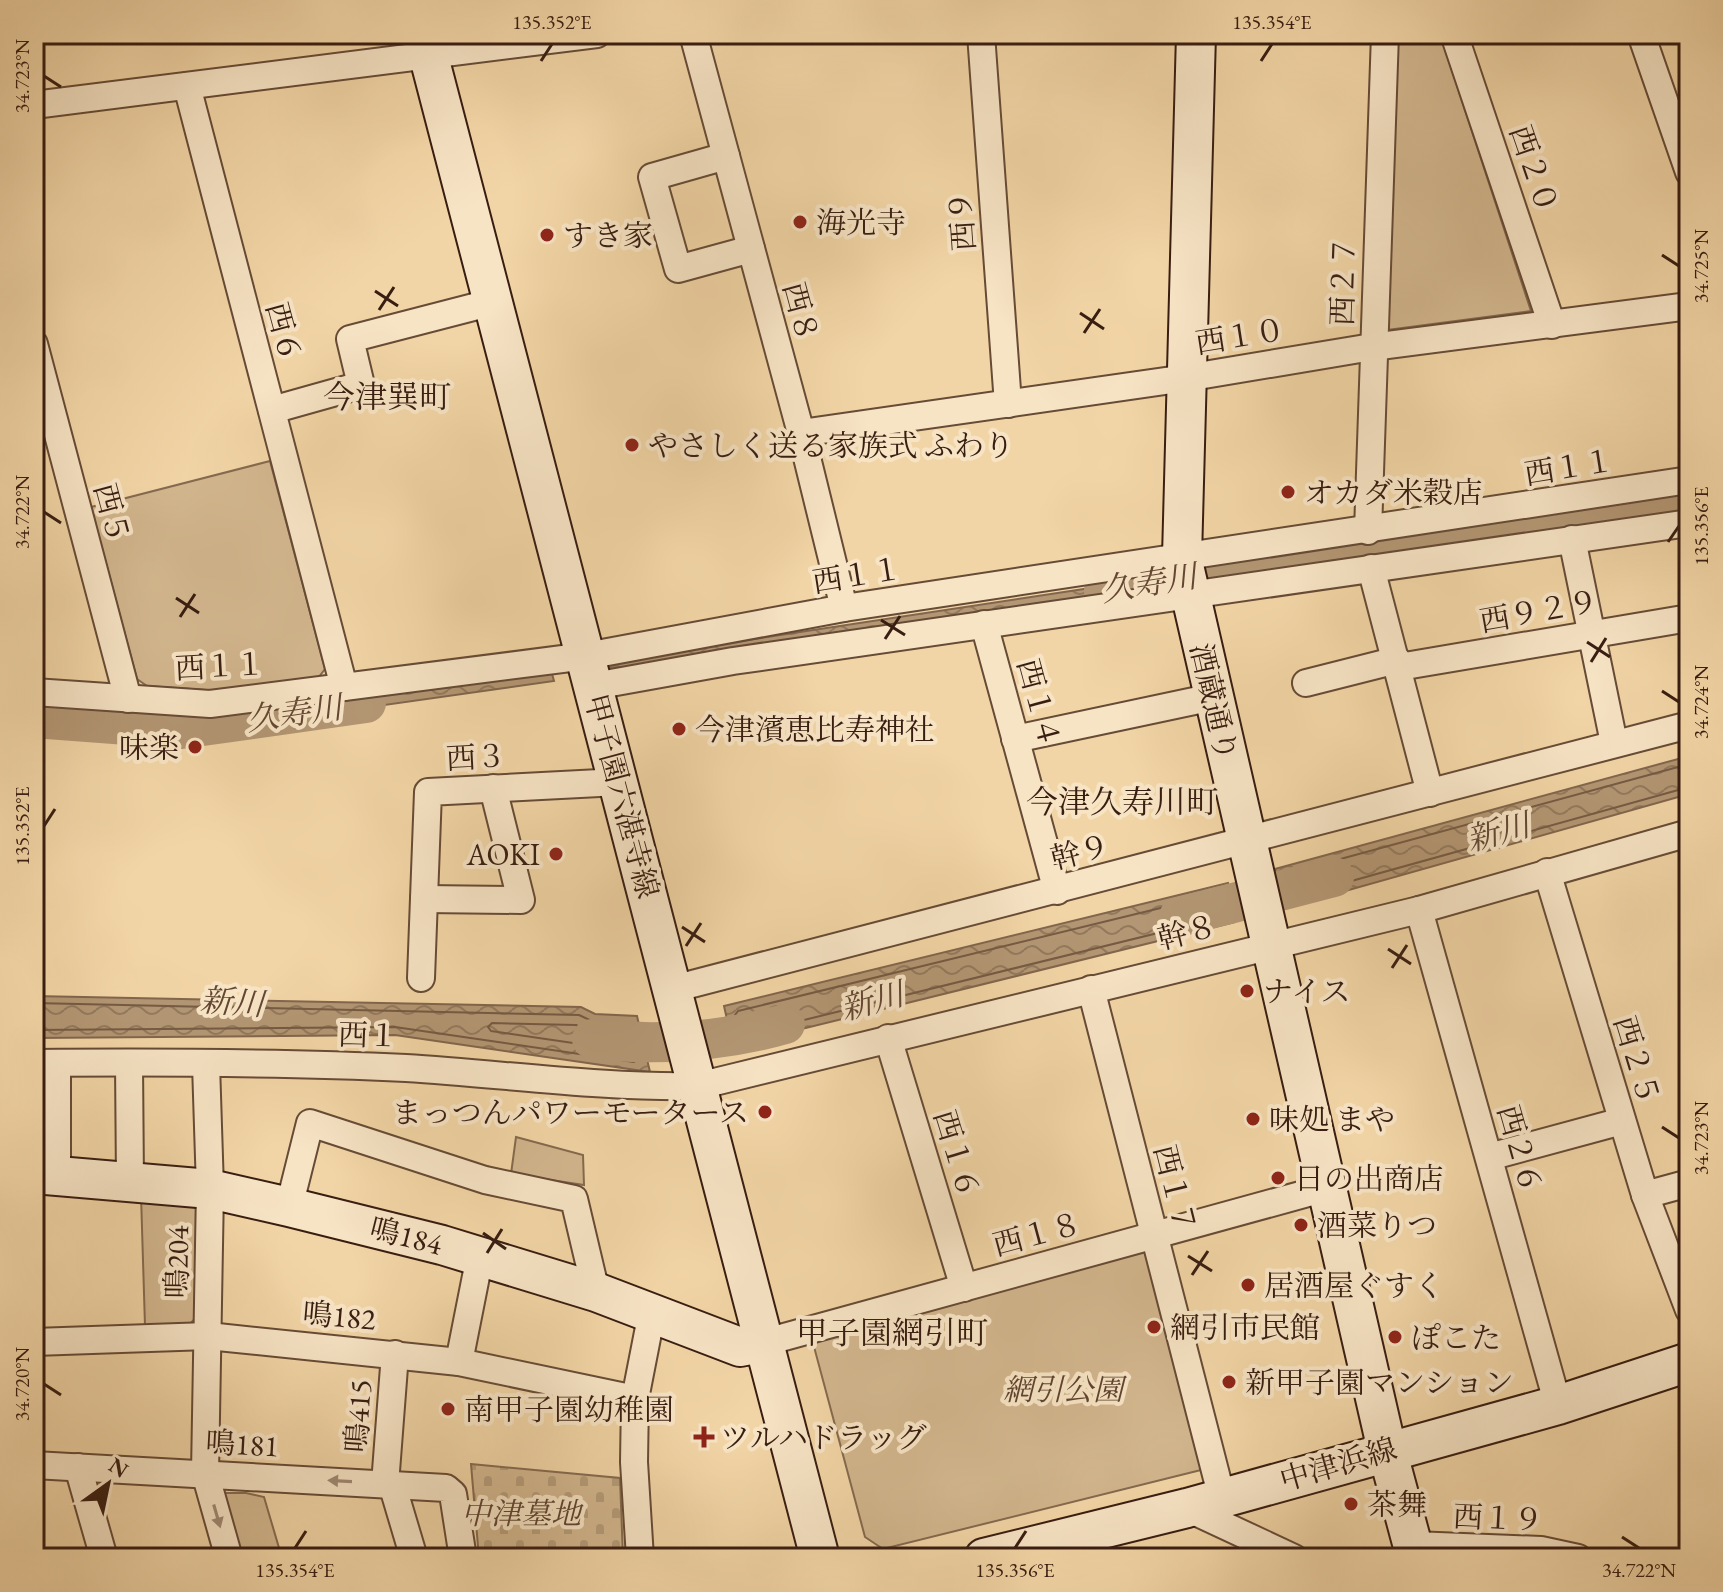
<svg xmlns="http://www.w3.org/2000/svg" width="1723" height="1592" viewBox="0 0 1723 1592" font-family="'EB Garamond','Noto Serif JP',serif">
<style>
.cemetery{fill:url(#cemetery-stones);stroke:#856a4f;stroke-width:2}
.park{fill:#d2b68d;stroke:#856a4f;stroke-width:2}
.water{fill:url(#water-waves);stroke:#82664c;stroke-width:2}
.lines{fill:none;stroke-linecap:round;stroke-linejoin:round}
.shore{stroke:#765a42;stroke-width:2}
.river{stroke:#b39673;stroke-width:40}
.street-casing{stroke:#664b36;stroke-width:30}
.secondary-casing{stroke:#381d11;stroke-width:42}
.street{stroke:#f7e4c5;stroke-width:26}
.secondary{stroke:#f7e4c5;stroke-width:38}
.oneway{fill:#a18a74}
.ticks{fill:none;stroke:#381d11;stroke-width:3}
.poi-dot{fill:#8f2418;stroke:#f7e4c5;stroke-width:3}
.labels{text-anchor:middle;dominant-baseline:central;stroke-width:8;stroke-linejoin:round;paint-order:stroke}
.street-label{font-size:30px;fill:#381d11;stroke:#f7e4c5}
.poi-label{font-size:30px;fill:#381d11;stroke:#f7e4c5;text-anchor:start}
.park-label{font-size:30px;font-style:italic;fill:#5e4330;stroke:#f7e4c5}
.neighbourhood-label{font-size:32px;fill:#381d11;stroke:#f7e4c5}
.water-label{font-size:32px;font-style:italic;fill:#634733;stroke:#f7e4c5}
.neatline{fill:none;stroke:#381d11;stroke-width:3}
.ticks-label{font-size:20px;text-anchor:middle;fill:#381d11}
</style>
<defs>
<pattern id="cemetery-stones" width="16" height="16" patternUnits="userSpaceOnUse" patternTransform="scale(2)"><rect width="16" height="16" fill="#d2b68d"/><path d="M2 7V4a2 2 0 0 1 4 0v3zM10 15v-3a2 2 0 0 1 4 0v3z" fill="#b59c79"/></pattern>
<pattern id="water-waves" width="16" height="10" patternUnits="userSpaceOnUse" patternTransform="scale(2)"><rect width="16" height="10" fill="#b39673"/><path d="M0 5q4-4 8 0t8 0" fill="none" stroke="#937a5d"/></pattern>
</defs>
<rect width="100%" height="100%" fill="#f2d5a6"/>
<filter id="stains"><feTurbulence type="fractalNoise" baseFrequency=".0025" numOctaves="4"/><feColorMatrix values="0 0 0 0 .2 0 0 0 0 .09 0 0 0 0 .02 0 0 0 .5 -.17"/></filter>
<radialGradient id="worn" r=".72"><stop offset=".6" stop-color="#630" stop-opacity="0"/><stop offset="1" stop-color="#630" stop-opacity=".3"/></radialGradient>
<!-- cemetery -->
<polygon class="cemetery" points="471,1464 620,1478 623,1558 479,1558"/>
<!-- park -->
<g class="park">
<polygon points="1393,34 1440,34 1531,311 1387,330"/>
<polygon points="270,461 325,669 318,678 221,691 147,686 137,679 91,507"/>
<polygon points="516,1137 583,1155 584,1185 511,1174"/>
<polygon points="141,1195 194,1204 201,1218 199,1314 190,1324 145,1326"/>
<polygon points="1142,1250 1149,1258 1201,1470 883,1549 865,1537 813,1343"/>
<polygon points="221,1493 246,1493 264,1497 282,1558 240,1558"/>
</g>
<!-- water -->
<g class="water">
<polygon points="1157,578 1159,588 611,673 608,661"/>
<polygon points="551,670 554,681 314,715 312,706"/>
<polygon points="34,709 178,721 179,736 34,726"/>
<polygon points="1689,756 1689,794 1285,908 1275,869"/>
<polygon points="1228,883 1235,922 733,1046 724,1006"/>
<polygon points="34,996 581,1007 595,1014 637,1016 650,1072 395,1035 34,1038"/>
</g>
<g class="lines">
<!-- shore -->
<g class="shore">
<polyline points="1689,764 1289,873 1286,878 1290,894 1294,897 1689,787"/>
<polygon points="1218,894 1223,897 1226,913 1223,917 743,1035 739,1033 735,1015 738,1011"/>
<polyline points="34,1003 579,1015 594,1022 630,1025 638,1058 634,1062 395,1027 34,1030"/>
<polygon points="492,1023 576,1025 591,1032 621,1034 625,1046 621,1050 491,1031 488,1027"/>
</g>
<!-- river -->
<g class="river">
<polyline points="1104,591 1689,500"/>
<polyline points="34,718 181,729 366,703"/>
<polyline points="1179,917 1334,877"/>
<path d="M 592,1039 C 657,1046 722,1042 785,1024"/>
</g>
<defs>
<g id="street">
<polyline points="693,34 801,433 844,608"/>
<polyline points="981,34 1008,404"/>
<polyline points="1454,34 1552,325"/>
<polyline points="1641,34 1689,172"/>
<polyline points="187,86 344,687"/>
<polyline points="34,105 597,34"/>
<polyline points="726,156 652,177 678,269 751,249"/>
<polyline points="34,344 128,699"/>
<polyline points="272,410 361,385 350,339 493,302"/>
<polyline points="801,433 1186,378 1372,347 1689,306"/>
<polyline points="1368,531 1385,34"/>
<polyline points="1572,539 1614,743"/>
<polyline points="1371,568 1430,793"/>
<polyline points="984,624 1057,891"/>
<polyline points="1399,667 1689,618"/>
<polyline points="1306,683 1397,660"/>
<polyline points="594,686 733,661 1689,523"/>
<polyline points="34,692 210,704 344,687 586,656 844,608 1689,480"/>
<polyline points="1015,739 1213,697"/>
<polyline points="1547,872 1645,1195 1689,1310"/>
<polyline points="424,899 521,900 493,788"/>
<polyline points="1419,910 1558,1405"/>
<polyline points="421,978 428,792 619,782"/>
<polyline points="673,989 1689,725"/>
<polyline points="1091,989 1222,1498"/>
<polyline points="888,1038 964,1288"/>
<path d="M 34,1063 C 158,1062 283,1062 406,1068 C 504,1074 601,1088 698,1086 L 1419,910 L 1689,833"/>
<polyline points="129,1063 130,1183"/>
<polyline points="206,1064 210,1189 205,1473 229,1558"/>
<polyline points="1489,1157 1622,1121"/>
<polyline points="57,1175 57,1063"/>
<polyline points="1645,1195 1689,1183"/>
<polyline points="289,1207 310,1123 485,1180 574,1199 596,1292"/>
<polyline points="34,1342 208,1336 459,1362 635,1399"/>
<polyline points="766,1342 1326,1188"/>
<polyline points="459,1362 480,1256"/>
<polyline points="34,1465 446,1488 453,1494 463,1558"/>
<polyline points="78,1467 104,1558"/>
<polyline points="385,1484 395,1354"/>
<polyline points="392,1484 414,1558"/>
<polyline points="1187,1508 1294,1558"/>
<polyline points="1413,1545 1541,1550 1578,1558"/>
<polyline points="640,1558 634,1462 635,1399 652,1312"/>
</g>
<g id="secondary">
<polyline points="423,34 820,1558"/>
<polyline points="1196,34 1182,557 1387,1450 1416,1558"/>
<polyline points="34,1174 210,1189 289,1207 442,1245 596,1292 740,1347 766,1342"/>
<polyline points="984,1558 1187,1508 1558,1405 1689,1362"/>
</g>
</defs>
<!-- street casing -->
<use href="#street" class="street-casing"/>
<!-- secondary casing -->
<use href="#secondary" class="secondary-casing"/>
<!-- street -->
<use href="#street" class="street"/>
<!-- secondary -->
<use href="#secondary" class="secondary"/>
</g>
<!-- one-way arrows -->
<defs><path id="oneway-solid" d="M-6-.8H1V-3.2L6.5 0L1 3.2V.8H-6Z" transform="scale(2)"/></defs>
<g class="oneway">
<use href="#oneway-solid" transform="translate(340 1481) rotate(-177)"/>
<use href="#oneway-solid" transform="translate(217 1516) rotate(74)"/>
</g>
<!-- ticks -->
<path class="ticks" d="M 541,61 L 552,44M 1261,61 L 1272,44M 44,76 L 61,87M 1662,255 L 1679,266M 375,291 L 398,306M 379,310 L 394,287M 1080,313 L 1104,329M 1084,333 L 1100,309M 44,512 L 61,523M 1668,542 L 1679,526M 176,598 L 199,613M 180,617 L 195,594M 881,620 L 905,635M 885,639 L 900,616M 1587,642 L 1610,657M 1591,662 L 1606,638M 1662,691 L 1679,702M 44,826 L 55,809M 682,927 L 705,942M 686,946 L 701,923M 1388,949 L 1411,964M 1392,968 L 1407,945M 1662,1127 L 1679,1138M 483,1233 L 506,1249M 487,1253 L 502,1229M 1188,1256 L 1212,1271M 1192,1275 L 1208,1251M 44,1384 L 61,1395M 1622,1537 L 1639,1548M 295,1548 L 306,1531M 1015,1548 L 1026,1531"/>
<!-- markers -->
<g class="poi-dot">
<circle cx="800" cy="222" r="8"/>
<circle cx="547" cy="235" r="8"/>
<circle cx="632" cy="445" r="8"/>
<circle cx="1288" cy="492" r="8"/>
<circle cx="679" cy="729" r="8"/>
<circle cx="195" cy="747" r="8"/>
<circle cx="556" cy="854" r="8"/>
<circle cx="1247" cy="991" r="8"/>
<circle cx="765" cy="1112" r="8"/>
<circle cx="1253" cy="1119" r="8"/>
<circle cx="1278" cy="1178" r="8"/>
<circle cx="1301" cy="1225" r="8"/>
<circle cx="1248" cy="1285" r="8"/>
<circle cx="1154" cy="1327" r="8"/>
<circle cx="1395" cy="1337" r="8"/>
<circle cx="1229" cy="1382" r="8"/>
<circle cx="448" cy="1409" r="8"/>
<path d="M700 1425h8v8h8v8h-8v8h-8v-8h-8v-8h8z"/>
<circle cx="1351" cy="1504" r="8"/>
</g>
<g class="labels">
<!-- street labels -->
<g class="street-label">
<text transform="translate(1534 169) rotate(71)">西２０</text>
<text transform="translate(962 221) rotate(-94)">西９</text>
<text transform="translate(1343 281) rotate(-88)">西２７</text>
<text transform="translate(801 312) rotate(75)">西８</text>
<text transform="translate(284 332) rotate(75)">西６</text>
<text transform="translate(1240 336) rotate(-9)">西１０</text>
<text transform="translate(1569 467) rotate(-9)">西１１</text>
<text transform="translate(112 513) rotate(75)">西５</text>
<text transform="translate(857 575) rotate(-9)">西１１</text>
<text transform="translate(1539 611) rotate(-10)">西９２９</text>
<text transform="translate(220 666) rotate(-3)">西１１</text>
<text transform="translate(1214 702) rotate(77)">酒蔵通り</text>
<text transform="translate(1039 703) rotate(75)">西１４</text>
<text transform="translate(476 757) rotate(-3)">西３</text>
<text transform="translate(622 796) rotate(75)">甲子園六湛寺線</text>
<text transform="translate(1080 852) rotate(-14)">幹９</text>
<text transform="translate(1187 932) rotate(-14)">幹８</text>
<text transform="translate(368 1035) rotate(2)">西１</text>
<text transform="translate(1637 1060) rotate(73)">西２５</text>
<text transform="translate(1520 1149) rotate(74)">西２６</text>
<text transform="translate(957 1154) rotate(73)">西１６</text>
<text transform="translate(1175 1189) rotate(76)">西１７</text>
<text transform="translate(1037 1234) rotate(-15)">西１８</text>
<text transform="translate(406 1236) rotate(14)">鳴184</text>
<text transform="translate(177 1262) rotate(-89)">鳴204</text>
<text transform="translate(339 1316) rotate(5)">鳴182</text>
<text transform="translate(358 1416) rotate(-86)">鳴415</text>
<text transform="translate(242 1444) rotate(3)">鳴181</text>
<text transform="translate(1338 1464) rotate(-16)">中津浜線</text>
<text transform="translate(1498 1518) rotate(3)">西１９</text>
</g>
<!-- poi labels -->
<g class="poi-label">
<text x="816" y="222">海光寺</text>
<text x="563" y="235">すき家</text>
<text x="648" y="445">やさしく送る家族式 ふわり</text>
<text x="1304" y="492">オカダ米穀店</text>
<text x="695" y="729">今津濱恵比寿神社</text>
<text x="179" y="747" text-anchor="end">味楽</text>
<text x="540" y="854" text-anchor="end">AOKI</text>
<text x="1263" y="991">ナイス</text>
<text x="749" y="1112" text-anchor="end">まっつんパワーモータース</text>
<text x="1269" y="1119">味処 まや</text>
<text x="1294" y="1178">日の出商店</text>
<text x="1317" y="1225">酒菜りつ</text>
<text x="1264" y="1285">居酒屋ぐすく</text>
<text x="1170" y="1327">網引市民館</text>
<text x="1411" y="1337">ぽこた</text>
<text x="1245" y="1382">新甲子園マンション</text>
<text x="464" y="1409">南甲子園幼稚園</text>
<text x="720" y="1437">ツルハドラッグ</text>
<text x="1367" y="1504">茶舞</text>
</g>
<!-- park labels -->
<g class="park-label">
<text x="1063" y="1389">網引公園</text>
<text x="521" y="1513">中津墓地</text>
</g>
<!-- neighbourhood labels -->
<g class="neighbourhood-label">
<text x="387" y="397">今津巽町</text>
<text x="1122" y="802">今津久寿川町</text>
<text x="892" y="1333">甲子園網引町</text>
</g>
<!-- water labels -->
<g class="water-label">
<text transform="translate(1149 583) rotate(-9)">久寿川</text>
<text transform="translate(294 713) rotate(-8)">久寿川</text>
<text transform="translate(1498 832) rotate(-15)">新川</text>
<text transform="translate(872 1001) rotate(-15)">新川</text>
<text transform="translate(232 1002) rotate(4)">新川</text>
</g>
</g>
<!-- margin -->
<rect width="1723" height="1592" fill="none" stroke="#f2d5a6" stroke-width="88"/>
<!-- north arrow -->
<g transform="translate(108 1484) rotate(33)" stroke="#f7e4c5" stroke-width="6" paint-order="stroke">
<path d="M0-6L14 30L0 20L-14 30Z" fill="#381d11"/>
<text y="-12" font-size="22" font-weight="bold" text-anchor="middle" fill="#381d11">N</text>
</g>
<rect x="44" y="44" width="1635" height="1504" class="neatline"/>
<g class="ticks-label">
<text x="552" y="29">135.352°E</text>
<text x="1272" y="29">135.354°E</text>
<text transform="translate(22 76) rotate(-90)" y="7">34.723°N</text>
<text transform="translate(1701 266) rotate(-90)" y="7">34.725°N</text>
<text transform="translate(22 512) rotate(-90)" y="7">34.722°N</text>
<text transform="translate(1701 526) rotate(-90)" y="7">135.356°E</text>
<text transform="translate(1701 702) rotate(-90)" y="7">34.724°N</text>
<text transform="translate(22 826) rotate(-90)" y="7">135.352°E</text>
<text transform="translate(1701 1138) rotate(-90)" y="7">34.723°N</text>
<text transform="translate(22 1384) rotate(-90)" y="7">34.720°N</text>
<text x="295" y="1577">135.354°E</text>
<text x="1015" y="1577">135.356°E</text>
<text x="1639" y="1577">34.722°N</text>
</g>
<rect width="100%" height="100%" filter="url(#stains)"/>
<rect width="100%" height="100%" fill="url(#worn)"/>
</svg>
